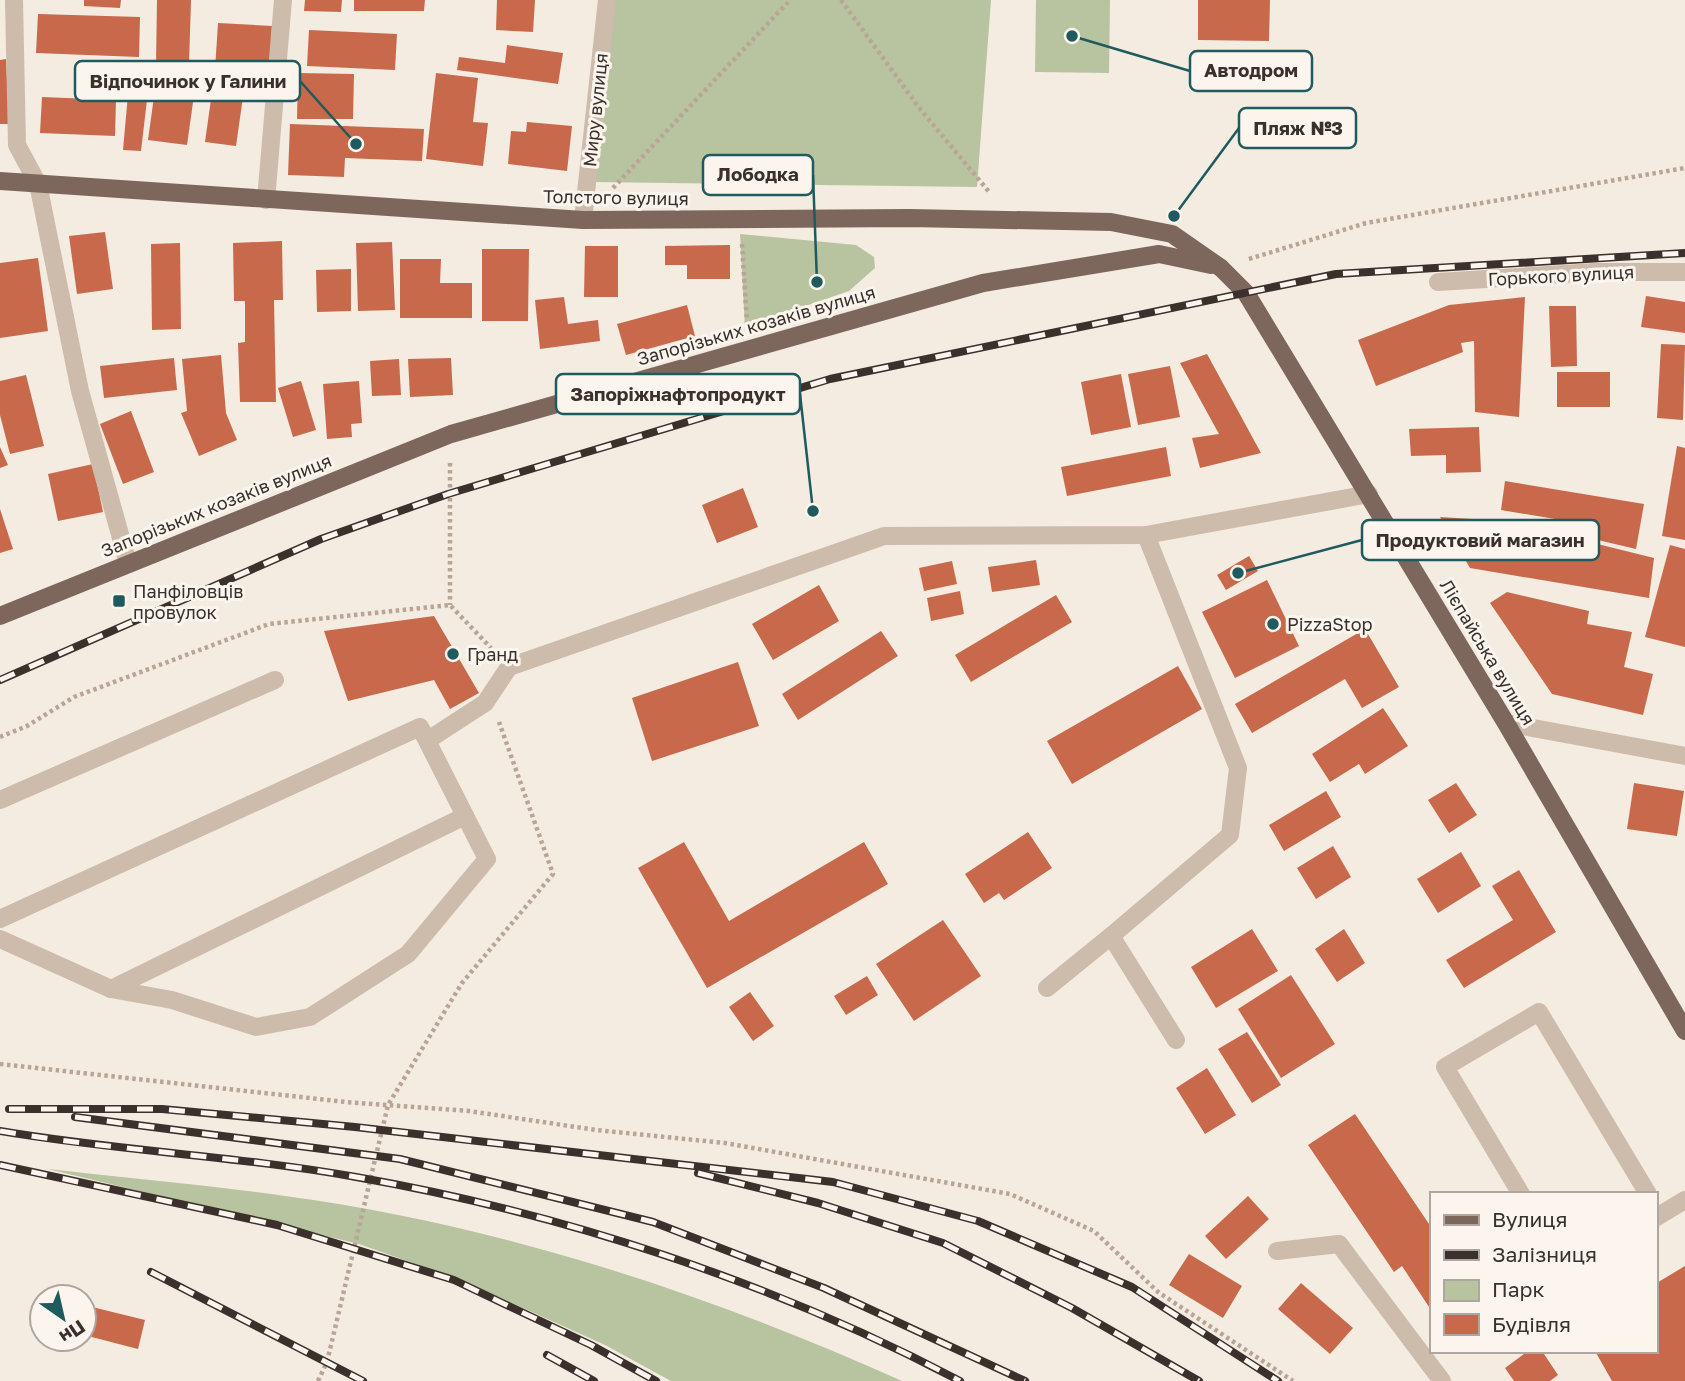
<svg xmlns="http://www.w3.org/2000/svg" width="1685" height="1381" viewBox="0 0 1685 1381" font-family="'Golos Text',sans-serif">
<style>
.green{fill:#b8c4a0}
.building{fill:#c8694b}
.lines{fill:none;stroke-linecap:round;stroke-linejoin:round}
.path{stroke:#b9a596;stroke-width:4.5;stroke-dasharray:3.5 3.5;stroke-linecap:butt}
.minor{stroke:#cdbbac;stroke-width:18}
.major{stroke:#7d675c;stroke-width:18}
.rail-casing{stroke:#3b302b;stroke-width:8}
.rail{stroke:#fbf5ee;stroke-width:5;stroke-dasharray:16;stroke-linecap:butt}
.poi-dot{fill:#1f5a5e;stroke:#fbf5ee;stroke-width:2.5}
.labels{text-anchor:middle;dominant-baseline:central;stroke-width:6;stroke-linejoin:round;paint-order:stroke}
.street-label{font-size:18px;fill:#3b302b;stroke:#fbf5ee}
.poi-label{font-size:18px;fill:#3b302b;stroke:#fbf5ee;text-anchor:start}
.leader{fill:none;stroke:#1f5a5e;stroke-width:2.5}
.callout-dot{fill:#1f5a5e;stroke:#fbf5ee;stroke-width:2.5}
.callout{fill:#fbf5ee;stroke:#1f5a5e;stroke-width:2.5}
.callout-label{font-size:19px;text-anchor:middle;font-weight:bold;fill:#3b302b}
</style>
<rect width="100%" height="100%" fill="#f4ebe1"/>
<!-- green -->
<g class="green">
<polygon points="613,0 991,0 977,187 593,182"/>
<polygon points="1036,0 1110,0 1109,73 1035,72"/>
<polygon points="740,234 856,245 874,257 875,268 849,291 745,327"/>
<path d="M 48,1169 C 127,1178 207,1185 285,1196 C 499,1225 706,1293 902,1381 L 671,1381 L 605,1345 L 463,1281 L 359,1244 Z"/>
</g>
<!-- building -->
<g class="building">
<polygon points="84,0 121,0 120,8 84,6"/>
<polygon points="157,0 191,0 189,64 156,64"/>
<polygon points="305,0 342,0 341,12 304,11"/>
<polygon points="354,0 425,0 424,11 354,11"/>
<polygon points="497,0 535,0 533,32 496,30"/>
<polygon points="1198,0 1270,0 1269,41 1198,40"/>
<polygon points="38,14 140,17 139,57 36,53"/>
<polygon points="218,23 272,26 269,73 215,70"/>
<polygon points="309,30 397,34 395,70 307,66"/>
<polygon points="507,45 563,53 558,84 457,70 459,57 505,63"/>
<polygon points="6,59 9,124 0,124 0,60"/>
<polygon points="130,72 150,74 141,151 123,150"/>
<polygon points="298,73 354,74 353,119 297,119"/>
<polygon points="436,73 478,78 473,122 488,123 483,166 426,159"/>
<polygon points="156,82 195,88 187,145 148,140"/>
<polygon points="213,85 244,90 236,146 205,142"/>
<polygon points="42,97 116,100 115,136 40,133"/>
<polygon points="527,122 572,126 567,171 508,164 511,131 526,132"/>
<polygon points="290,124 424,129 422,161 345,158 344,177 288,175"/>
<polygon points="105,232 113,289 77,294 69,236"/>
<polygon points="282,241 283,300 274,300 276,402 240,402 238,343 245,342 245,301 234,301 233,243"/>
<polygon points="392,242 395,310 358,311 356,243"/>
<polygon points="180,243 181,329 152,330 151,244"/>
<polygon points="730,245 730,279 687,279 687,265 665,265 665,246"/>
<polygon points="585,246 618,246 618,297 584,297"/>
<polygon points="482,249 529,249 528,321 482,321"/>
<polygon points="38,258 48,331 0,338 0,263"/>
<polygon points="400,259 441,259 440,283 472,283 472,318 400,318"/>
<polygon points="351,269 351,311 317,312 316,270"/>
<polygon points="1646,296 1685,302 1685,333 1641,327"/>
<polygon points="564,297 568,324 598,320 600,341 540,349 535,300"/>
<polygon points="1525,297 1519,417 1475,412 1474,341 1461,343 1463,352 1376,386 1358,340 1449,305"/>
<polygon points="687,305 695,336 626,355 617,324"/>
<polygon points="1549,306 1576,306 1577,366 1551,367"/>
<polygon points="1661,344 1685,345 1683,420 1657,418"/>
<polygon points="1207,354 1261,453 1200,468 1192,438 1219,434 1180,363"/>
<polygon points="221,355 226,413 237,440 199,456 181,413 187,411 182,359"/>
<polygon points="174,358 177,390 104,398 100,366"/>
<polygon points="451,358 453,395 410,397 408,359"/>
<polygon points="399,359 401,395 372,396 370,361"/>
<polygon points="1170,366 1180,417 1138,425 1128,374"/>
<rect x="1557" y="372" width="53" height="35"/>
<polygon points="1121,374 1131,427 1091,435 1081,382"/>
<polygon points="26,375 44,446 10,454 0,415 0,381"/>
<polygon points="301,381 316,430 293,437 278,388"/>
<polygon points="359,381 362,423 351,424 352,437 327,439 323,384"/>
<polygon points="131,411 154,472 123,484 100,424"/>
<polygon points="1479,427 1481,472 1446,473 1446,455 1411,456 1409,429"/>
<polygon points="1677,446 1685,448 1685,540 1662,536"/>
<polygon points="0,447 8,465 0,468"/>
<polygon points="1166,447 1171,476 1067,496 1061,467"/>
<polygon points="93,464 103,512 58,521 48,474"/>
<polygon points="1505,481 1644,504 1636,549 1564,532 1567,521 1501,510"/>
<polygon points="743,488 758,527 717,543 702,505"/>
<polygon points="0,509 13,549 0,553"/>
<polygon points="1440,517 1505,521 1654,558 1649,598 1470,568"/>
<polygon points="1670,545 1685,549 1685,647 1645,637"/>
<polygon points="1249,556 1258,571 1226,590 1217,575"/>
<polygon points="1036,560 1040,585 992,592 988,567"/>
<polygon points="952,561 957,584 924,591 919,568"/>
<polygon points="1267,580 1299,646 1235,678 1202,612"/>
<polygon points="819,585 839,621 773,660 752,624"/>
<polygon points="960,591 964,614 931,621 927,598"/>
<polygon points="1507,592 1589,611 1587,624 1632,632 1624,667 1653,674 1643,715 1552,694 1490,603"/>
<polygon points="1056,595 1072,622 971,682 955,655"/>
<polygon points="434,616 479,693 450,709 434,680 348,701 324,631"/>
<polygon points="1365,629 1399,687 1362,708 1345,679 1252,733 1235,704"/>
<polygon points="881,631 898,656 798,720 782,694"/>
<polygon points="738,662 759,726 652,761 632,698"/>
<polygon points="1178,666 1202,709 1072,784 1047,741"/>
<polygon points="1383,708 1408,746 1365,774 1359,764 1330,782 1312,754"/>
<polygon points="1456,783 1477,815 1449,833 1428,800"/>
<polygon points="1634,783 1684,791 1677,836 1627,829"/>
<polygon points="1326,791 1341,817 1284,851 1269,825"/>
<polygon points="1028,832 1052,868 1004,900 999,893 984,903 965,874"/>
<polygon points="684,842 729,921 864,842 888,884 707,988 638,868"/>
<polygon points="1333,846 1351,877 1316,899 1297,868"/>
<polygon points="1461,852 1481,886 1438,913 1417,879"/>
<polygon points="1519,870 1556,932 1464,988 1446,960 1513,920 1492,886"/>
<polygon points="943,920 981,976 914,1021 876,964"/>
<polygon points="1252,929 1278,971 1216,1008 1191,967"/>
<polygon points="1344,929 1365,963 1337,982 1315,949"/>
<polygon points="1291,975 1335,1044 1281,1078 1238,1009"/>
<polygon points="867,976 878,995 846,1015 834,996"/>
<polygon points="750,992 774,1026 753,1041 729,1007"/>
<polygon points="1247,1032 1281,1085 1252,1103 1218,1049"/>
<polygon points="1207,1068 1236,1115 1205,1134 1176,1088"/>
<polygon points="1355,1114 1431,1227 1431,1310 1402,1266 1394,1272 1308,1145"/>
<polygon points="1248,1196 1269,1219 1226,1259 1205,1236"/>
<polygon points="1189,1254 1242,1286 1223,1318 1169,1285"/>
<polygon points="1685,1266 1685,1381 1612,1381 1595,1351 1655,1351 1655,1284"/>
<polygon points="1301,1283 1353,1328 1330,1354 1278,1309"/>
<polygon points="84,1305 145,1320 138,1349 84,1335"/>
<polygon points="1528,1351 1542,1351 1558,1375 1550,1381 1514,1381 1505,1368"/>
</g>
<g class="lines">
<!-- path -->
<g class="path">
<polyline points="841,0 920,109 990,193"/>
<polyline points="613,188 790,0"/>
<polyline points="742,244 747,323"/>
<polyline points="1249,259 1366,223 1685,168"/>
<polyline points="450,463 450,605"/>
<polyline points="0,737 27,726 74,697 269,624 450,605 491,648"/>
<polyline points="0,1064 346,1102 469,1111 596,1130 725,1143 1010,1194 1094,1231 1158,1292 1293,1381"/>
<polyline points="318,1381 327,1362 388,1105 462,983 553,874 499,722"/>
</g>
<!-- minor -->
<g class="minor">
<polyline points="14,0 17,145 38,184 80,391 128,563"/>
<polyline points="266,200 283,0"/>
<polyline points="583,220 607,0"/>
<polyline points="1438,282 1595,272 1685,272"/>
<polyline points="1146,535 1238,768 1230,835 1111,936 1176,1040"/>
<polyline points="1506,723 1685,756"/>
<polyline points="428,740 485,703 509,667 884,536 1146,535 1369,494"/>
<polyline points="0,800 275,680"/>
<polyline points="0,919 420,727 487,859 408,954 310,1017 256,1027 172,1000 111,989 0,939"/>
<polyline points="1047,988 1111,936"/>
<polyline points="111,989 465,816"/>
<polyline points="1521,1194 1445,1067 1539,1012 1648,1194"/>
<polyline points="1655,1218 1685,1200"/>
<polyline points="1277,1251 1339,1244 1442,1381"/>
</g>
<!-- major -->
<g class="major">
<polyline points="0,181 583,220 910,218 1111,222 1172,234 1221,268 1246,293 1506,723 1685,1031"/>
<polyline points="0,616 451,434 983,283 1159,254 1211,265"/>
</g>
<defs>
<g id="rail">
<polyline points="0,680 321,539 448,494 830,379 1336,274 1685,253"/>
<polyline points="9,1109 162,1109 355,1127 833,1182 978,1221 1132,1287 1278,1381"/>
<polyline points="75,1117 400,1159 653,1222 824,1288 1025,1381"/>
<path d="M 0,1131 C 118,1151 239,1156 356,1177 C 563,1213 775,1283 960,1381"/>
<polyline points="0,1165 277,1225 454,1280 591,1345 656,1381"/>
<polyline points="698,1173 818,1203 943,1243 1072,1308 1199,1381"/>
<polyline points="151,1272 363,1381"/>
<polyline points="547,1355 594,1381"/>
</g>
</defs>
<!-- rail casing -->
<use href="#rail" class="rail-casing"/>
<!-- rail -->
<use href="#rail" class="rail"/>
</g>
<!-- markers -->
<g class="poi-dot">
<rect x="112" y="594" width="14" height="14" rx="3.5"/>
<circle cx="1273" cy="624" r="7"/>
<circle cx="453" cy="654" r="7"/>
</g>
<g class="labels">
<!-- street labels -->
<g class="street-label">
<text transform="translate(595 110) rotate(-84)">Миру вулиця</text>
<text transform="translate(616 197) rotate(1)">Толстого вулиця</text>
<text transform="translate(1561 275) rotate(-3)">Горького вулиця</text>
<text transform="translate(756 325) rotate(-16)">Запорізьких козаків вулиця</text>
<text transform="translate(216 505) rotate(-22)">Запорізьких козаків вулиця</text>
<text transform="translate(1488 652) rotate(59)">Лієпайська вулиця</text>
</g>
<!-- poi labels -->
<g class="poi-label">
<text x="133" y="591">Панфіловців<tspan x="133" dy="21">провулок</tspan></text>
<text x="1287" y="624">PizzaStop</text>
<text x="467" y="654">Гранд</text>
</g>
</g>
<!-- callouts -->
<path class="leader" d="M1072 36L1190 71M356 144L300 81M1174 216L1239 128M817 282L813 175M813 511L800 394M1238 573L1362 540"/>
<g class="callout-dot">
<circle cx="1072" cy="36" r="7"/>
<circle cx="356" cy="144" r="7"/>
<circle cx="1174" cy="216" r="7"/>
<circle cx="817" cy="282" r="7"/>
<circle cx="813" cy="511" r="7"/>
<circle cx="1238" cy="573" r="7"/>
</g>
<g class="callout">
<rect x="1190" y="51" width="122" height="40" rx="7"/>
<rect x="75" y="61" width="225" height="40" rx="7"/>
<rect x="1239" y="108" width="117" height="40" rx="7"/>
<rect x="703" y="155" width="110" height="40" rx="7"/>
<rect x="556" y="374" width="244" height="40" rx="7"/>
<rect x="1362" y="520" width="237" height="40" rx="7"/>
</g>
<g class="callout-label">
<text x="1251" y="77">Автодром</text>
<text x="188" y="88">Відпочинок у Галини</text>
<text x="1298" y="135">Пляж №3</text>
<text x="758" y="181">Лободка</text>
<text x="678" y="401">Запоріжнафтопродукт</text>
<text x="1480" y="547">Продуктовий магазин</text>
</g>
<!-- legend -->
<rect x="1430" y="1192" width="228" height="161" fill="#fbf5ee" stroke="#aea6a0" stroke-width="2"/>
<rect x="1444" y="1215" width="35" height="10" fill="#7d675c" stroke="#aea6a0" stroke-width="2"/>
<text x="1492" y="1227" font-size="21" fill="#3b302b">Вулиця</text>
<rect x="1444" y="1250" width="35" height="10" fill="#3b302b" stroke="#aea6a0" stroke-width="2"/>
<text x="1492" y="1262" font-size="21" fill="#3b302b">Залізниця</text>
<rect x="1444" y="1280" width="35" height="21" fill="#b8c4a0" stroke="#aea6a0" stroke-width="2"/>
<text x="1492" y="1297" font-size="21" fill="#3b302b">Парк</text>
<rect x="1444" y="1314" width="35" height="21" fill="#c8694b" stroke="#aea6a0" stroke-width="2"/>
<text x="1492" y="1332" font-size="21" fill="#3b302b">Будівля</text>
<!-- north arrow -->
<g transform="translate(63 1318) rotate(146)"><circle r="33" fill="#fbf5ee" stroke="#aea6a0" stroke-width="2"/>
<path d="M0-5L12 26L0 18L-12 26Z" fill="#1f5a5e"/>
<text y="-10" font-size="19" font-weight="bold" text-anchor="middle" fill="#3b302b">Пн</text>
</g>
</svg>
